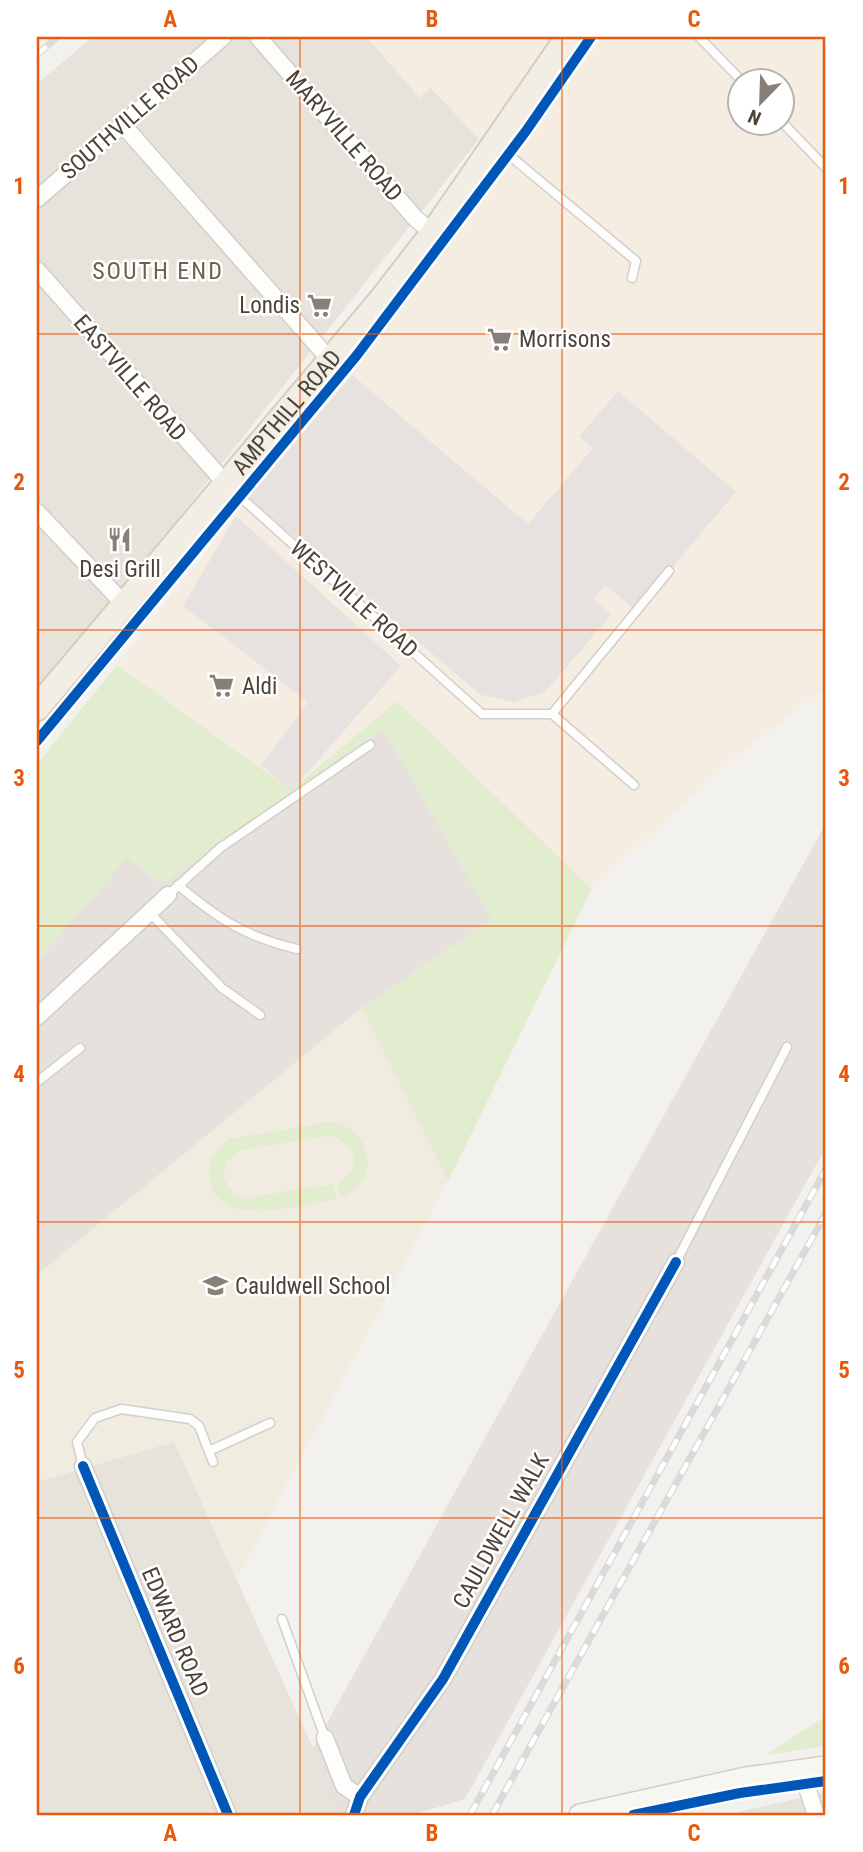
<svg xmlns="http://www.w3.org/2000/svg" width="863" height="1852" viewBox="0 0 863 1852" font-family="'Roboto Condensed',sans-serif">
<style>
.residential{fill:#e7e3db}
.commercial{fill:#f5ede1;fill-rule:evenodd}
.industrial{fill:#e6e1dd}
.education{fill:#f1ece0}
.green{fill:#e1edce}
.parking{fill:#e5e2df}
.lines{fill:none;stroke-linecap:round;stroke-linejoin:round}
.service-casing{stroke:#d1cfcb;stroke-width:11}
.minor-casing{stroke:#d1cfcb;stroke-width:19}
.secondary-casing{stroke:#d3cec5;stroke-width:24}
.primary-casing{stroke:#d6cdbb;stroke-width:28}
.service{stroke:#fdfdfc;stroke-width:8}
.minor{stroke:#fdfdfc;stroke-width:16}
.secondary{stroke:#f7f6f1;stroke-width:21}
.primary{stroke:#f2eee6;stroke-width:24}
.rail-casing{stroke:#dadada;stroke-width:7}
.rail{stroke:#fff;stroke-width:4.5;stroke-dasharray:13;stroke-linecap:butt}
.cycleway-casing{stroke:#fff;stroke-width:15}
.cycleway{stroke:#0057b8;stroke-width:10}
.grid{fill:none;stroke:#e8590c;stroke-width:2;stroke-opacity:0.55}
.labels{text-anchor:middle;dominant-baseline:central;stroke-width:5;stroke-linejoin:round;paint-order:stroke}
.street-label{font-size:23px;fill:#4b4338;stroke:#fff}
.poi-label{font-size:23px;fill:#4b4338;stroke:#fff;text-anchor:start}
.neighbourhood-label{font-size:24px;letter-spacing:2px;fill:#6e614f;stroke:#fff}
.neatline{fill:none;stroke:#e8590c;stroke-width:2.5}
.grid-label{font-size:23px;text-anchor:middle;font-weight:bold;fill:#e8590c}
</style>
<rect width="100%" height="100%" fill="#f3f1ee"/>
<!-- residential -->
<g class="residential">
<polygon points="92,37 367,37 419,97 430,87 479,139 37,697 37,84"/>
<polygon points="174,1441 313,1748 332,1815 37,1815 37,1482"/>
<polygon points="826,1792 826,1815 724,1815"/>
</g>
<!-- commercial -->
<g class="commercial">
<polygon points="367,37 558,37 479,139 431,87 420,98"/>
<path d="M 603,37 L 826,37 L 826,687 L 729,762 L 592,889 L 397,701 L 291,791 L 117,665 L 441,255 ZM 740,80 L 782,80 L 782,122 L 740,122 Z"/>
</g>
<!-- industrial -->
<g class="industrial">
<polygon points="384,729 492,919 362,1008 37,1275 37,961 127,857 162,884"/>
<polygon points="826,823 826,1147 465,1799 412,1815 332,1815 313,1748"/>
</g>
<!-- education -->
<polygon class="education" points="362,1008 448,1181 237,1578 174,1442 37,1482 37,1275"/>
<!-- green -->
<g class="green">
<polygon points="117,665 291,790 397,701 592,889 448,1181 362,1008 492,919 384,729 162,884 127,857 37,961 37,764"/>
<path d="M 327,1122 C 371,1122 384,1183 341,1198 L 338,1183 C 353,1176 357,1163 351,1149 L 336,1137 L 328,1136 L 240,1150 L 227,1161 L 223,1177 L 233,1193 L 245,1198 L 334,1184 L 336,1199 C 299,1205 214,1233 209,1175 C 207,1160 217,1147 229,1139 Z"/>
<polygon points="826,1716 826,1746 765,1755"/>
</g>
<!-- parking -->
<g class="parking">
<polygon points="352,375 528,524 593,448 579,437 618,391 736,492 636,610 605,585 593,599 611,615 545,692 513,702 481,695 248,498"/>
<polygon points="236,516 401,666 291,791 261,765 308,702 183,606"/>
</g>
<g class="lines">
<defs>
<g id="service">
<polyline points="699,37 741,80"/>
<polyline points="782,122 826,168"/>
<polyline points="497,145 636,261 632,278"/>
<polyline points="228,486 482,714 552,714 669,571"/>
<polyline points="552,714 634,785"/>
<path d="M 178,885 C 218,919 246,937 297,949"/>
<polyline points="168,895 220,848 370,745"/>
<polyline points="149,912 222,988 260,1015"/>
<polyline points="37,1082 80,1048"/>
<polyline points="676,1262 787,1047"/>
<polyline points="209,1451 270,1423"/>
<polyline points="83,1466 77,1442 95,1418 121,1409 190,1419 199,1426 213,1462"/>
<polyline points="282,1619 325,1738"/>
</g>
<g id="minor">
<polyline points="258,37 415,218 433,233"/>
<polyline points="123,125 331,361"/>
<polyline points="37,199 223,37"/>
<polyline points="37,270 226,484"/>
<polyline points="37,512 124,604"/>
<polyline points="37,1017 168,895"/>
<polyline points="83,1466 228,1815"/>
<polyline points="325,1738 344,1786 360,1797"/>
<polyline points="802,1772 816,1815"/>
<polyline points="354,1815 360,1797 443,1679 676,1262"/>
</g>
<polyline id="secondary" points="580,1815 746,1778 826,1767"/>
<g id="primary">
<path id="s1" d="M 37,708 L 381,300 L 433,233 L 568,37"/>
</g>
</defs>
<!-- service casing -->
<use href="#service" class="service-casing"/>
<!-- minor casing -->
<use href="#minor" class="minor-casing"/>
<!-- secondary casing -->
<use href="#secondary" class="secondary-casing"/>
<!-- primary casing -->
<use href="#primary" class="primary-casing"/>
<!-- service -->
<use href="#service" class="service"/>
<!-- minor -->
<use href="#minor" class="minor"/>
<!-- secondary -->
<use href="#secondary" class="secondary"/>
<!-- primary -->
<use href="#primary" class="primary"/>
<defs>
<g id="rail">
<polyline points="37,55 57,37"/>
<polyline points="470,1815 826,1169"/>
<polyline points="492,1815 826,1213"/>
</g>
</defs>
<!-- rail casing -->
<use href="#rail" class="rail-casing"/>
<!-- rail -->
<use href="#rail" class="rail"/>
<defs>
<g id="cycleway">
<polyline points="37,741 357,355 526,131 591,37"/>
<polyline points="83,1466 228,1815"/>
<polyline points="354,1815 360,1797 443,1679 676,1262"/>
<polyline points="633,1815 740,1793 826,1781"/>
</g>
</defs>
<!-- cycleway casing -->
<use href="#cycleway" class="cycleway-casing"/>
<!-- cycleway -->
<use href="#cycleway" class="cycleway"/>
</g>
<!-- grid -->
<path class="grid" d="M 300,37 L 300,1815M 562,37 L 562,1815M 37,334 L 826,334M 37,630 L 826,630M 37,926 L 826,926M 37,1222 L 826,1222M 37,1518 L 826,1518"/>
<!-- icons -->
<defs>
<symbol id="supermarket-bare" viewBox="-9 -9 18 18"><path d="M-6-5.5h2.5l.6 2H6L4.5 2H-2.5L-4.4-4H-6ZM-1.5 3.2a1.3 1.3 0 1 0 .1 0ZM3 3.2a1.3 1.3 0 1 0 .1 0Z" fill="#868078" stroke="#fff" stroke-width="2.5" paint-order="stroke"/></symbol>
<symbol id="restaurant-bare" viewBox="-9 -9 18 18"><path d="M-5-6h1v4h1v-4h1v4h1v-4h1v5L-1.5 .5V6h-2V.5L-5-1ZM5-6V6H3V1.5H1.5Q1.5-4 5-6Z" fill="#868078" stroke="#fff" stroke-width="2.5" paint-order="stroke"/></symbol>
<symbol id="school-bare" viewBox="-9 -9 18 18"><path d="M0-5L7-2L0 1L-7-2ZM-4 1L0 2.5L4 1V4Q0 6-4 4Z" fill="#868078" stroke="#fff" stroke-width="2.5" paint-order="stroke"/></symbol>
</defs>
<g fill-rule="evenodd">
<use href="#supermarket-bare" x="302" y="288" width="35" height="35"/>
<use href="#supermarket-bare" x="482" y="322" width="35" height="35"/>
<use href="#restaurant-bare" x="102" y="522" width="35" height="35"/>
<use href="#supermarket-bare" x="204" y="668" width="35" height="35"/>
<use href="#school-bare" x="198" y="1268" width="35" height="35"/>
</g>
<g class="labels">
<!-- street labels -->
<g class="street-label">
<text transform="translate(130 118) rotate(-41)">SOUTHVILLE ROAD</text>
<text transform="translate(344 136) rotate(49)">MARYVILLE ROAD</text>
<text transform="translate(130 378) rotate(49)">EASTVILLE ROAD</text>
<text stroke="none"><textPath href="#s1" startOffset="387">AMPTHILL ROAD</textPath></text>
<text transform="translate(354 599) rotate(42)">WESTVILLE ROAD</text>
<text transform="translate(501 1531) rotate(-61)">CAULDWELL WALK</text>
<text transform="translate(175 1632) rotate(67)">EDWARD ROAD</text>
</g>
<!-- poi labels -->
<g class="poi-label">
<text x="300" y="305" text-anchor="end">Londis</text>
<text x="519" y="339">Morrisons</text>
<text x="120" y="569" text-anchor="middle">Desi Grill</text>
<text x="242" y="686">Aldi</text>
<text x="235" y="1286">Cauldwell School</text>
</g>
<!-- neighbourhood labels -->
<g class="neighbourhood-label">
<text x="158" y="271">SOUTH END</text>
</g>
</g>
<!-- border -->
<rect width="863" height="1852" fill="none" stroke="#ffffff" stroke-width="77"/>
<!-- north arrow -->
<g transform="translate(761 102) rotate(203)"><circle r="33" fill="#ffffff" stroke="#b7b4af" stroke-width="2"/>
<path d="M0-5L12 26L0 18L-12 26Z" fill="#868078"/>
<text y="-10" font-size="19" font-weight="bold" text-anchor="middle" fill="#4b4338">N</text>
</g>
<rect x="38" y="38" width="786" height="1776" class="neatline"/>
<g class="grid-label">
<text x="170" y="27">A</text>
<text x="432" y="27">B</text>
<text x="694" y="27">C</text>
<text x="19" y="194">1</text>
<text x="844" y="194">1</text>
<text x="19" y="490">2</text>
<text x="844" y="490">2</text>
<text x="19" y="786">3</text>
<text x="844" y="786">3</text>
<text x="19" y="1082">4</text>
<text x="844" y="1082">4</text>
<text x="19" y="1378">5</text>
<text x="844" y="1378">5</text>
<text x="19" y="1674">6</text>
<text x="844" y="1674">6</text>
<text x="170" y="1841">A</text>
<text x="432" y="1841">B</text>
<text x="694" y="1841">C</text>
</g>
</svg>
